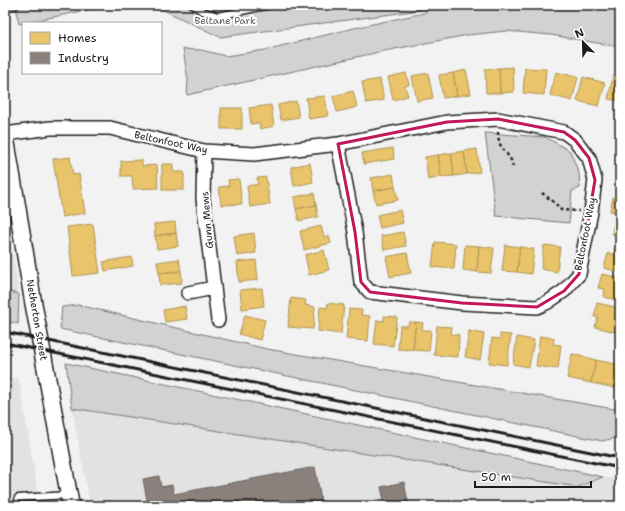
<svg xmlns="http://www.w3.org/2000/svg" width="625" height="511" viewBox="0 0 625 511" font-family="'Shantell Sans',sans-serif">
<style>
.built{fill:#e2e2e2}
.green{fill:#d2d2d2;stroke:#777}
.homes{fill:#e9c46a;stroke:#ac9253}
.industry{fill:#8a817c;stroke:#69635f}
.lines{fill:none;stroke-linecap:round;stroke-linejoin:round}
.service-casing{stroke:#1c1c1c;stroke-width:9}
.minor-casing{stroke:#1c1c1c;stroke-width:16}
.tertiary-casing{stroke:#1c1c1c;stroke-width:19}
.path{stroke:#1c1c1c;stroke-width:2.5;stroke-dasharray:3 3;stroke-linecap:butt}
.service{stroke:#fff;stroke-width:6}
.minor{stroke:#fff;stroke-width:13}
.tertiary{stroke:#fff;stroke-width:16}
.rail{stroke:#1c1c1c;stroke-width:3}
.marked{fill:none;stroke:#c2185b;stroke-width:3;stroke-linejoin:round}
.labels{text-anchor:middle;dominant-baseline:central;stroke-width:4;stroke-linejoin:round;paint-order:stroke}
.park-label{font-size:10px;fill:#5c5c5c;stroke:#fff}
.street-label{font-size:10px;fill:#1c1c1c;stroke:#fff}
</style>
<rect width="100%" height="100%" fill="#f2f2f2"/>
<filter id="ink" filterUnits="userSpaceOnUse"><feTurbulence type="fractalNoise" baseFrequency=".025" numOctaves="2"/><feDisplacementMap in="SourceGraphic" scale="8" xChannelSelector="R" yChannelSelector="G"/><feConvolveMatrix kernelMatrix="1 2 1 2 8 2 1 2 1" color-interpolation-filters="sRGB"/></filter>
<g filter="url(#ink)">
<!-- built -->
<g class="built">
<polygon points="5,209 19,294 5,291"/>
<polygon points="5,376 19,379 40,506 5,506"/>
<polygon points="72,408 578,487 603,477 620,480 620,506 90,506"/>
</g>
<!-- green -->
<g class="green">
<polygon points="16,5 112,5 19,24"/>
<polygon points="153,5 620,5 620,47 551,35 506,31 468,35 379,52 187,95 188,80 183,49 201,50 226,56 265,50 354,28 424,13 429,9 220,37"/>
<polygon points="485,133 545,137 570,151 579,173 580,188 572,191 569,223 496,216"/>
<polygon points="5,291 19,294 18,324 5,321"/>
<polygon points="78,305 267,349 620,410 620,437 602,441 60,329 62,307"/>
<polygon points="66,363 603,477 578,487 72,408"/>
</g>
<!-- homes -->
<g class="homes">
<polygon points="513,67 514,92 500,93 499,68"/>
<polygon points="499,68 500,93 486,93 485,69"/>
<polygon points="525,68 546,69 544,95 523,93"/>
<polygon points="466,70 471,94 457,96 453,73"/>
<polygon points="556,72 578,77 572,101 550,95"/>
<polygon points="406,73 409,85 405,86 408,96 393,100 388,77"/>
<polygon points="428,73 433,98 417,101 412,76"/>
<polygon points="453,73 457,96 443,98 439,75"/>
<polygon points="613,76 620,77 620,101 608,99"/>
<polygon points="583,77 605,83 599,106 577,101"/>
<polygon points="380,79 384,100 366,103 362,82"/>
<polygon points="353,91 357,107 337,112 333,96"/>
<polygon points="325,96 328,116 309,119 306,98"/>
<polygon points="296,101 299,117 281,120 278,105"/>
<polygon points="271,105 274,126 260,129 259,123 251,124 249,108"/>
<rect x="221" y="108" width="21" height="21"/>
<polygon points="393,148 394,159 364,164 362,153"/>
<polygon points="477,149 480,172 467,174 464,151"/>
<polygon points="464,151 467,174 454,176 451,153"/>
<polygon points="451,153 454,176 441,177 438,155"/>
<polygon points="438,155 441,177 428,180 425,157"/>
<polygon points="70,157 73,175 79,174 85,213 62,217 53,159"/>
<polygon points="142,160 142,166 157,165 158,188 133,189 132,176 121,176 121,161"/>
<polygon points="310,163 313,182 294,186 291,167"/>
<polygon points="162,164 173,164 173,172 184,172 184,190 162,190"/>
<polygon points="620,170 620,184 616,183"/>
<polygon points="393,174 395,187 373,191 371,178"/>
<polygon points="266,177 270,204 250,207 247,186 258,184 257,178"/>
<polygon points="239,179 242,204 221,205 219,187 229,186 228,180"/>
<polygon points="395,187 398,200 376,204 373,191"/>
<polygon points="314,193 316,205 296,209 294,197"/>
<polygon points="613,197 620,199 620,197 620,213 610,211"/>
<polygon points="316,205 318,217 299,221 296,209"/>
<polygon points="400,210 403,223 380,228 377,215"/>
<polygon points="615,218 620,220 620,242 615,241 617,235 612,234"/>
<polygon points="175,222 176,233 155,236 154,224"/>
<polygon points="93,224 100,273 73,276 67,227"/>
<polygon points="321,226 324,237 329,236 331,243 304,250 300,231"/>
<polygon points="403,232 406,246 384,250 381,236"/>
<polygon points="176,233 178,246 157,249 155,236"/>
<polygon points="254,233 256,253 237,256 234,236"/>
<polygon points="435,242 456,244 454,269 432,267"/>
<polygon points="465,245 479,246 477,272 463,270"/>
<polygon points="505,245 520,247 517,272 502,271"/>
<polygon points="544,245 560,247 557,272 541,269"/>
<polygon points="479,246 494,248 491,273 477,272"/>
<polygon points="520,247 534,249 531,274 517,272"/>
<polygon points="615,247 620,248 620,272 604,268 608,253 613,255"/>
<polygon points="324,250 329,270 309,275 305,255"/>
<polygon points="407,253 411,273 390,277 386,257"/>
<polygon points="132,257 133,266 105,271 103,262"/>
<polygon points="179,259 181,271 159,273 157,262"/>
<polygon points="256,260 258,280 239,282 237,262"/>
<polygon points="181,271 182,283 160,285 159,273"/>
<polygon points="602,274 620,278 620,301 604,297 605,289 598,288"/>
<polygon points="262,288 264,306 242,309 240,290"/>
<polygon points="291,298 306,300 305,305 315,307 313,329 288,327"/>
<polygon points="328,303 344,305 341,334 318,331 320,307 327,308"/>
<polygon points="597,303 620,308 620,333 595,327 598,317 594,317"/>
<polygon points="185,306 187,319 165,322 163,310"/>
<polygon points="349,309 362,310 361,315 370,316 368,341 346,339"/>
<polygon points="245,315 265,320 260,340 239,334"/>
<polygon points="384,316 397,317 393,346 374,344 377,320 384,321"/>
<polygon points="409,322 416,322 413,350 398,349 400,326 408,326"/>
<polygon points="416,322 423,323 422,330 431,330 429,351 413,350"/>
<polygon points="437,326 452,327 451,334 459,335 458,357 434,355"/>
<polygon points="469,331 484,334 480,360 465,357"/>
<polygon points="500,334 511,335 507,365 489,363 492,338 500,339"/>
<polygon points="540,336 554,338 553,344 561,345 558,369 536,366"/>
<polygon points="517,337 534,340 529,367 513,364"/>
<polygon points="572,354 596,360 591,383 567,378"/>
<polygon points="596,360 620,365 615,388 591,383"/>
</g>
<!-- industry -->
<g class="industry">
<polygon points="315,467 322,506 148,506 143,479 159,476 161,487 172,485 174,494"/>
<polygon points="404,482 409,506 385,506 381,487"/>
</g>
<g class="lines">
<defs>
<g id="service">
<polyline points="193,5 202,11 218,16 270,5"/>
<polyline points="5,7 16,5"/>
<polyline points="18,498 68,495"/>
</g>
<g id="minor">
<polyline points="5,134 50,128 110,128 204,151 254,154 338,144 447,122 498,119 564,132 575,140 589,158 595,180 591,212 579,274 564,291 548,302 537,307 462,303 370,292 361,282 355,232 338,144"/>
<polyline points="204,151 203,199 218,320"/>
<polyline points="188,293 214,288"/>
</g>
<polyline id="tertiary" points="5,134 33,301 71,506"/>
</defs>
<!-- service casing -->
<use href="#service" class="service-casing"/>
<!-- minor casing -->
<use href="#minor" class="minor-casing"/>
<!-- tertiary casing -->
<use href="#tertiary" class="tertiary-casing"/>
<!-- path -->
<g class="path">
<polyline points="498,132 499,143 511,160 513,167"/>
<polyline points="542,193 555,203 561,210 579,211"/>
</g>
<!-- service -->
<use href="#service" class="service"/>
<!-- minor -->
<use href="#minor" class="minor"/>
<!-- tertiary -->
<use href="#tertiary" class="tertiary"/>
<!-- rail -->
<g class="rail">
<polyline points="5,332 620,458"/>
<polyline points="5,343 620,468"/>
</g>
</g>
</g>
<!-- marked area -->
<path class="marked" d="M 498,119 L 564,132 L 575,140 L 589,158 L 595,180 L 579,274 L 564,291 L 537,307 L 462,303 L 370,292 L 361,282 L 355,232 L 338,144 L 447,122 Z"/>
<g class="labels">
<!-- park labels -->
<g class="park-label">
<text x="225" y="20">Beltane Park</text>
</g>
<!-- street labels -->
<g class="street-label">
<text transform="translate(171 142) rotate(12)">Beltonfoot Way</text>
<text transform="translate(207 220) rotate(-95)">Gunn Mews</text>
<text transform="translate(585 234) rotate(-79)">Beltonfoot Way</text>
<text transform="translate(37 320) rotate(80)">Netherton Street</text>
</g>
</g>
<!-- margin -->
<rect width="625" height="511" fill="none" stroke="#fff" stroke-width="20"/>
<rect x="10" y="10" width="605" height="491" fill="none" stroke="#1c1c1c" stroke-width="1.5" filter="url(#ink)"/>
<!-- legend -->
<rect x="22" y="22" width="140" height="52" fill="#ffffff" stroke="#a4a4a4"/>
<rect x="30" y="32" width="20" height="12" fill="#e9c46a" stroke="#a4a4a4"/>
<text x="58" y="42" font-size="12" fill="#1c1c1c">Homes</text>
<rect x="30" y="52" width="20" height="12" fill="#8a817c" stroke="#a4a4a4"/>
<text x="58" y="62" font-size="12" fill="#1c1c1c">Industry</text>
<!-- north arrow -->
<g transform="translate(583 42) rotate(337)" stroke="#ffffff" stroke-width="3" paint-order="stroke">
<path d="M0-3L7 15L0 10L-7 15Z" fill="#1c1c1c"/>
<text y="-6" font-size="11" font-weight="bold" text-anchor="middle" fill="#1c1c1c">N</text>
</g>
<!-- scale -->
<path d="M475 481v6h116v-6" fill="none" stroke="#1c1c1c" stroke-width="2"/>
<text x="481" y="481" font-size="12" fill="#1c1c1c" stroke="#ffffff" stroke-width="3" paint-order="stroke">50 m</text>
</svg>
